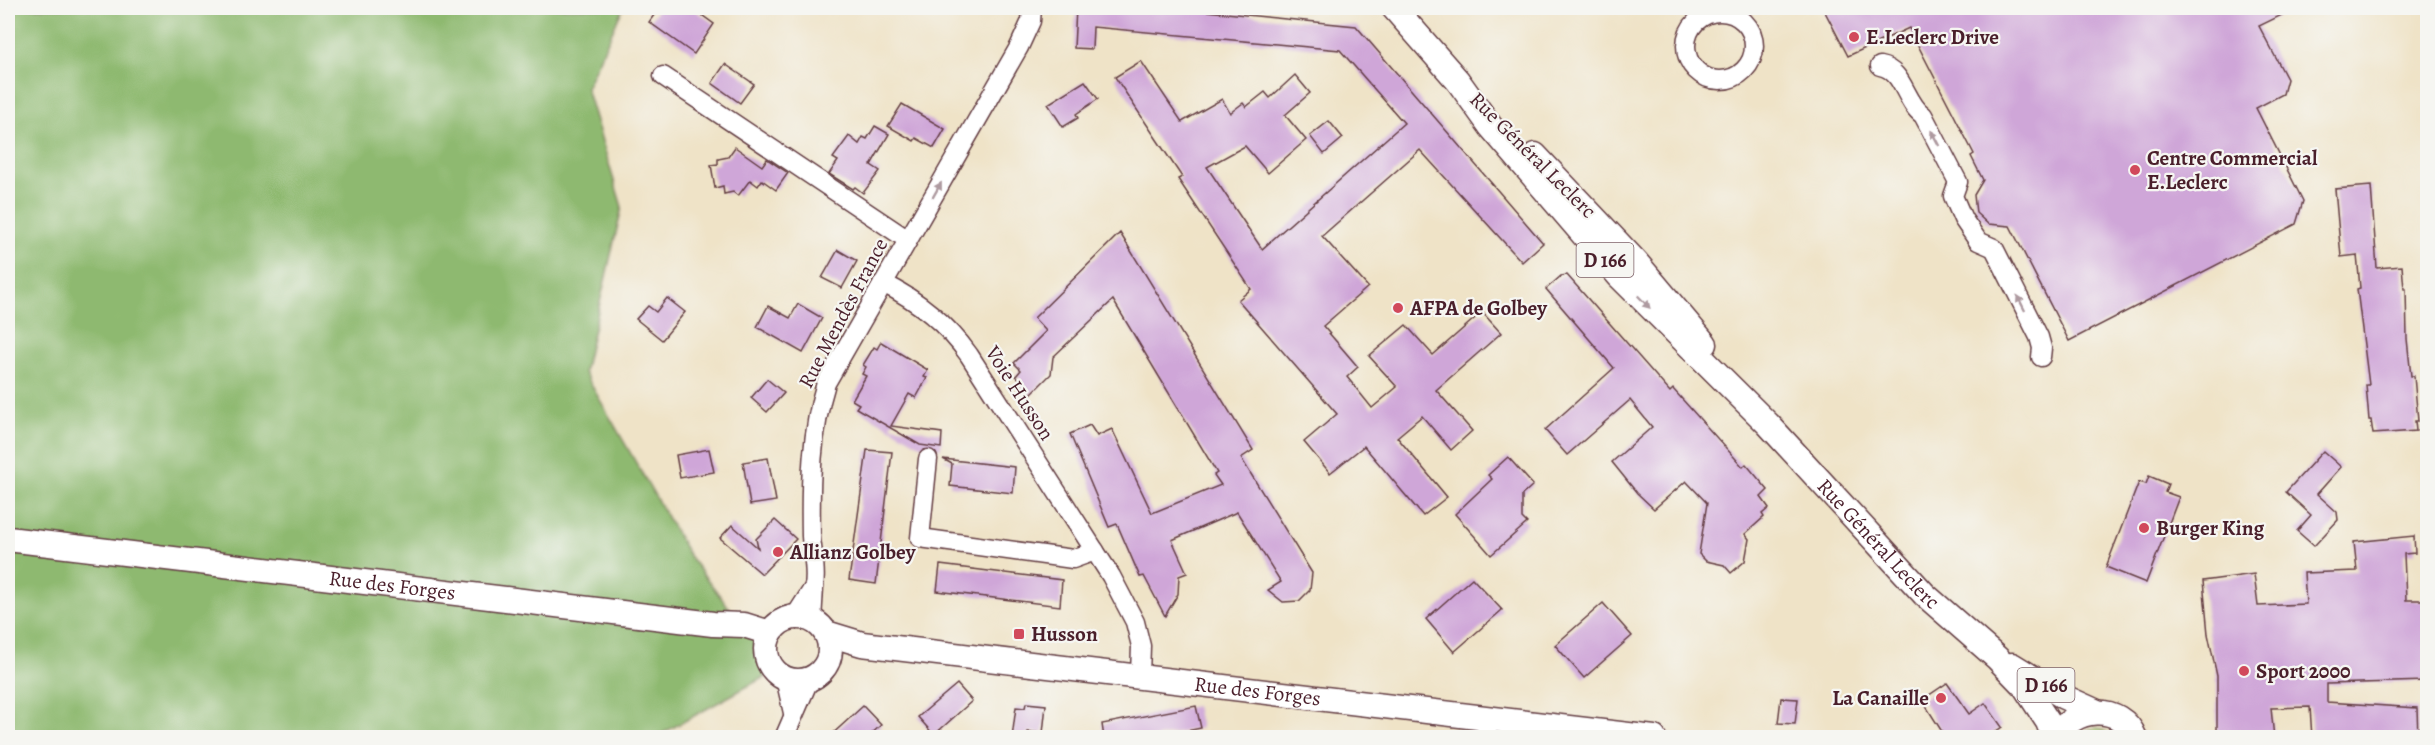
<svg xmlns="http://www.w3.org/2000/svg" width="2435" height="745" viewBox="0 0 2435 745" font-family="Alegreya,serif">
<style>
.green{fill:#b3d982;stroke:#7e7c56;stroke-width:1.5}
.forest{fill:#8eb970;stroke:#6c6c4e;stroke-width:1.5}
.building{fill:#cfa6d8}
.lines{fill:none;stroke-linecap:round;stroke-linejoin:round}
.minor-casing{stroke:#633c42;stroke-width:21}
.major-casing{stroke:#633c42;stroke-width:27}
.minor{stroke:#fff;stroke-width:18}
.major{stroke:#fff;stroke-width:24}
.oneway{fill:#ae9aa0}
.poi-dot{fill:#d1495b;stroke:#f6f6f2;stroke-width:2}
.labels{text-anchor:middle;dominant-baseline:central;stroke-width:4.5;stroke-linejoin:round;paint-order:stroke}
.shield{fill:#f6f6f2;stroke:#7e6067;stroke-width:1.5}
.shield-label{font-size:20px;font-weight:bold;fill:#4a1f2b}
.poi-label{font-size:21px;font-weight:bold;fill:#4a1f2b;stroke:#f6f6f2;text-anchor:start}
.street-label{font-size:21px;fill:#4a1f2b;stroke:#f6f6f2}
</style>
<rect width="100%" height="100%" fill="#f6f6f2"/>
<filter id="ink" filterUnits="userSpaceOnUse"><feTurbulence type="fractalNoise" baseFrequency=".0167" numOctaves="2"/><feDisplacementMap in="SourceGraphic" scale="12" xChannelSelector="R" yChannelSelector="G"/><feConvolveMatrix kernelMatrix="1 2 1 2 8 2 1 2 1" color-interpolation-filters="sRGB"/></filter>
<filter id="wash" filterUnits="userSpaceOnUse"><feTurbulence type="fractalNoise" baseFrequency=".008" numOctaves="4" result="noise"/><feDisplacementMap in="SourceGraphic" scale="24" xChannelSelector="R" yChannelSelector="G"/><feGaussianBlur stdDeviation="1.35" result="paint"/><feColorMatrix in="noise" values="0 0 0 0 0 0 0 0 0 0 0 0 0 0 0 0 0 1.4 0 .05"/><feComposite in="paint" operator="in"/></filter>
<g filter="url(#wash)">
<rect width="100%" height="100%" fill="#efe3c7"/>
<!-- green -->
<polygon class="green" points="2098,728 2116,737 2077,737 2090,729"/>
<!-- forest -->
<polygon class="forest" points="8,8 623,8 586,88 622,207 584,372 690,557 777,670 656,737 8,737"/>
<g id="blocks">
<!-- building -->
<g class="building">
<polygon points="659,8 692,8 714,24 694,54 649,22"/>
<polygon points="1076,8 1175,8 1356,26 1543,243 1522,262 1420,150 1322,236 1368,287 1323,326 1358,367 1347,377 1372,408 1397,387 1369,356 1406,325 1433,355 1482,312 1501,333 1436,390 1472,431 1451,450 1422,416 1397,437 1447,497 1423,516 1364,446 1330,473 1304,442 1337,414 1238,300 1251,289 1178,179 1182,177 1115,77 1141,61 1182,122 1222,99 1230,113 1243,103 1246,107 1265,92 1270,98 1295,75 1310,93 1285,115 1306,140 1268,173 1245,146 1207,167 1262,249 1404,123 1340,50 1093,27 1092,49 1074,48"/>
<polygon points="1823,8 2296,8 2259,26 2287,79 2283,94 2256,108 2303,201 2296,224 2069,341 2010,226 1988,224 1976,213 1974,195 1983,180 1971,156 1974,154 1909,28 1848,56"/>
<polygon points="725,64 754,84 740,103 712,83"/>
<polygon points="1085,81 1098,99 1076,114 1078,118 1063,127 1048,104"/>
<polygon points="902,104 945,129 934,148 916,138 914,141 888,126"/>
<polygon points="1329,121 1343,138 1324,154 1310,136"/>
<polygon points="875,126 889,134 871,165 880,171 863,193 855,187 853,189 829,174 838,161 833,158 849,136 859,144 863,137 867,139"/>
<polygon points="735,147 762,166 767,159 788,173 776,190 762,180 758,186 750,180 738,196 733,192 724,194 723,186 715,188 711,165 718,164 718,159 728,157"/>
<polygon points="2371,186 2377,268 2402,266 2404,289 2406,289 2407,339 2411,376 2414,376 2418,421 2415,421 2416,431 2373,434 2371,420 2369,420 2366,385 2369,385 2357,289 2360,288 2357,255 2341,257 2335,189"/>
<polygon points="1120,233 1253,450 1241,458 1312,573 1310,590 1299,601 1283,602 1268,590 1281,582 1237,512 1172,540 1187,573 1179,576 1178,594 1165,616 1144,576 1140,577 1117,524 1109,527 1070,434 1090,425 1097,436 1112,429 1152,513 1221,485 1214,475 1217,473 1113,300 1053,357 1051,374 1030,395 1018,383 1021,380 1016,376 1021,370 1014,363 1046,331 1034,318"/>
<polygon points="838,250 857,261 842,288 822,278"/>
<polygon points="1567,275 1670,392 1673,389 1743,467 1746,464 1768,490 1761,497 1769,508 1762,514 1764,517 1745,534 1749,539 1745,561 1731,573 1724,565 1706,561 1699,554 1707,503 1686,481 1654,509 1637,493 1612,462 1652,427 1630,400 1567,455 1545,430 1614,368 1546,289 1561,276"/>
<polygon points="667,298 685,312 662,340 636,319 648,306 656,312"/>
<polygon points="798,304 822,318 803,353 757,327 768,306 790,318"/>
<polygon points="881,342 928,370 924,377 927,378 916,398 909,394 891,426 942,433 941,448 920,445 856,408 859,404 852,400 866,376 862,374 866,367 863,365 874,347 877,349"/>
<polygon points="767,379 784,393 767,412 751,398"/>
<polygon points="709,449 714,472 680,478 676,455"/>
<polygon points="867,450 892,452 876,584 849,580"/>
<polygon points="2323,451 2341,467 2317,494 2337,512 2338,520 2314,546 2297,531 2311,515 2286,492"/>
<polygon points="1508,457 1533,485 1522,495 1522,518 1527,523 1491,555 1455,514 1492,479 1488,475"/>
<polygon points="768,458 776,501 750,505 743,462"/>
<polygon points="943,459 1015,467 1013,493 950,486 952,464"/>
<polygon points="2149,476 2168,484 2165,492 2179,497 2146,583 2106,567 2139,482 2146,484"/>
<polygon points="775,520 796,539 762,574 720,538 732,525 758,548 756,539"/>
<polygon points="2414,536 2415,553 2404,554 2406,600 2427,600 2427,681 2327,684 2327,702 2417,708 2418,738 2312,738 2310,707 2271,708 2274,738 2217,738 2217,676 2208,634 2203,581 2254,574 2258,606 2306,604 2304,573 2357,571 2354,542"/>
<polygon points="940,565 1062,580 1060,606 937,591"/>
<polygon points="1472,578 1502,610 1454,652 1426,619"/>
<polygon points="1603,603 1632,636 1584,678 1555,645"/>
<polygon points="1947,683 1969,714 1985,703 2002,727 1986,738 1946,738 1922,700"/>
<polygon points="957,684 972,701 934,735 918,717"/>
<polygon points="1781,698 1798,699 1795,724 1778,723"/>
<polygon points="1026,703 1046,705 1043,733 1028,732 1027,738 1012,738 1016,707 1025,708"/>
<polygon points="863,706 881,725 867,738 828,738"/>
<polygon points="1196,706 1201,728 1154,738 1104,738 1102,724"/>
</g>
</g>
</g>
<g filter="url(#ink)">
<use href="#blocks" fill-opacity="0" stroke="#633c42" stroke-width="1.5"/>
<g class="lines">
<defs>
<g id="minor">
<circle cx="1720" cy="46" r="34"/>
<path d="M 1880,66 C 1904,70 1905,103 1923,115 L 1958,182 L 1953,196 L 1963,219 L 1978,241 L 1994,248 L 2039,337 L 2042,348 L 2041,357"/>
<polyline points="663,76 908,240"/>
<path d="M 883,283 C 917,300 947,324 969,355 L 1111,576 L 1135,622 L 1141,646 L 1140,675"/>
<polyline points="928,459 920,538 1073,559 1095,551"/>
<path d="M 814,587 C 817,568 812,554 811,536 C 810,485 811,431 826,383 L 1019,47 L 1031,21 L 1032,8"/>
<polyline points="794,618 814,587 812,621"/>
<polyline points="785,678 793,713"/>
<polyline points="784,738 810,678"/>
<polyline points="1486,738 1487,718"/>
</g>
<g id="major">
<path id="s1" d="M 1394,8 L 1458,81 L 1491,127 L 1619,276 L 1768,424 L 1925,595 L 1997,658 L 2025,687 L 2048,722 L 2054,738"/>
<polyline points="1535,155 1636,262 1705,344"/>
<path id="s2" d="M 8,539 L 713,624 L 744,625 L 770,633"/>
<circle cx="798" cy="649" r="32"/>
<path id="s3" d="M 826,633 L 862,644 L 1654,738"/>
<polyline points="2012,665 2064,697 2095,711"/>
<path d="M 2055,738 C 2072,707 2120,701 2135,738"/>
</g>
</defs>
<!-- minor casing -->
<use href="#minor" class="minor-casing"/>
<!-- major casing -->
<use href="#major" class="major-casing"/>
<!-- minor -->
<use href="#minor" class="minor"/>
<!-- major -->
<use href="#major" class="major"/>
</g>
<!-- one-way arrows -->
<defs><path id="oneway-solid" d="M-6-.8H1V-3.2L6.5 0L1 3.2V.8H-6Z" transform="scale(1.5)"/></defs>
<g class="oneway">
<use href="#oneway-solid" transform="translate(1935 138) rotate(-118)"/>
<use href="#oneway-solid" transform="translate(937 190) rotate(-60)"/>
<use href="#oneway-solid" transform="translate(1644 302) rotate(46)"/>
<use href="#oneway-solid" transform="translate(2021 303) rotate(-117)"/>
</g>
</g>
<!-- markers -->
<g class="poi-dot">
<circle cx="1854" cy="37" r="6"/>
<circle cx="2135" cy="170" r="6"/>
<circle cx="1398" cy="308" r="6"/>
<circle cx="2144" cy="528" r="6"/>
<circle cx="778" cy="552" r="6"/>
<rect x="1013" y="628" width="12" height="12" rx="3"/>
<circle cx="2244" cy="671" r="6"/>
<circle cx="1941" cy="698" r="6"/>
</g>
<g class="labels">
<!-- shield labels -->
<g class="shield">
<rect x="1576.5" y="243" width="57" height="34" rx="4.5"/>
<rect x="2017.5" y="668" width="57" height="34" rx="4.5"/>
</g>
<g class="shield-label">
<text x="1605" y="260">D 166</text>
<text x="2046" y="685">D 166</text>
</g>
<!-- poi labels -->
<g class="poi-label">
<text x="1866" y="37">E.Leclerc Drive</text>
<text x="2147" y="158">Centre Commercial<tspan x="2147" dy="24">E.Leclerc</tspan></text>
<text x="1410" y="308">AFPA de Golbey</text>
<text x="2156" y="528">Burger King</text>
<text x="790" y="552">Allianz Golbey</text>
<text x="1031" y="634">Husson</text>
<text x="2256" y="671">Sport 2000</text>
<text x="1929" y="698" text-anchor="end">La Canaille</text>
</g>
<!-- street labels -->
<g class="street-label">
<text transform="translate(1533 155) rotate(45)">Rue Général Leclerc</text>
<text transform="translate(843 313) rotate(-62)">Rue Mendès France</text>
<text transform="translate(1020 393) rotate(57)">Voie Husson</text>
<text stroke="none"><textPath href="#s1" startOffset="723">Rue Général Leclerc</textPath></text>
<text stroke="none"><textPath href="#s2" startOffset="387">Rue des Forges</textPath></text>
<text stroke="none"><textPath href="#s3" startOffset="436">Rue des Forges</textPath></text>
</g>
</g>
<!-- margin -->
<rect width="2435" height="745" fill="none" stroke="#f6f6f2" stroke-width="30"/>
</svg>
